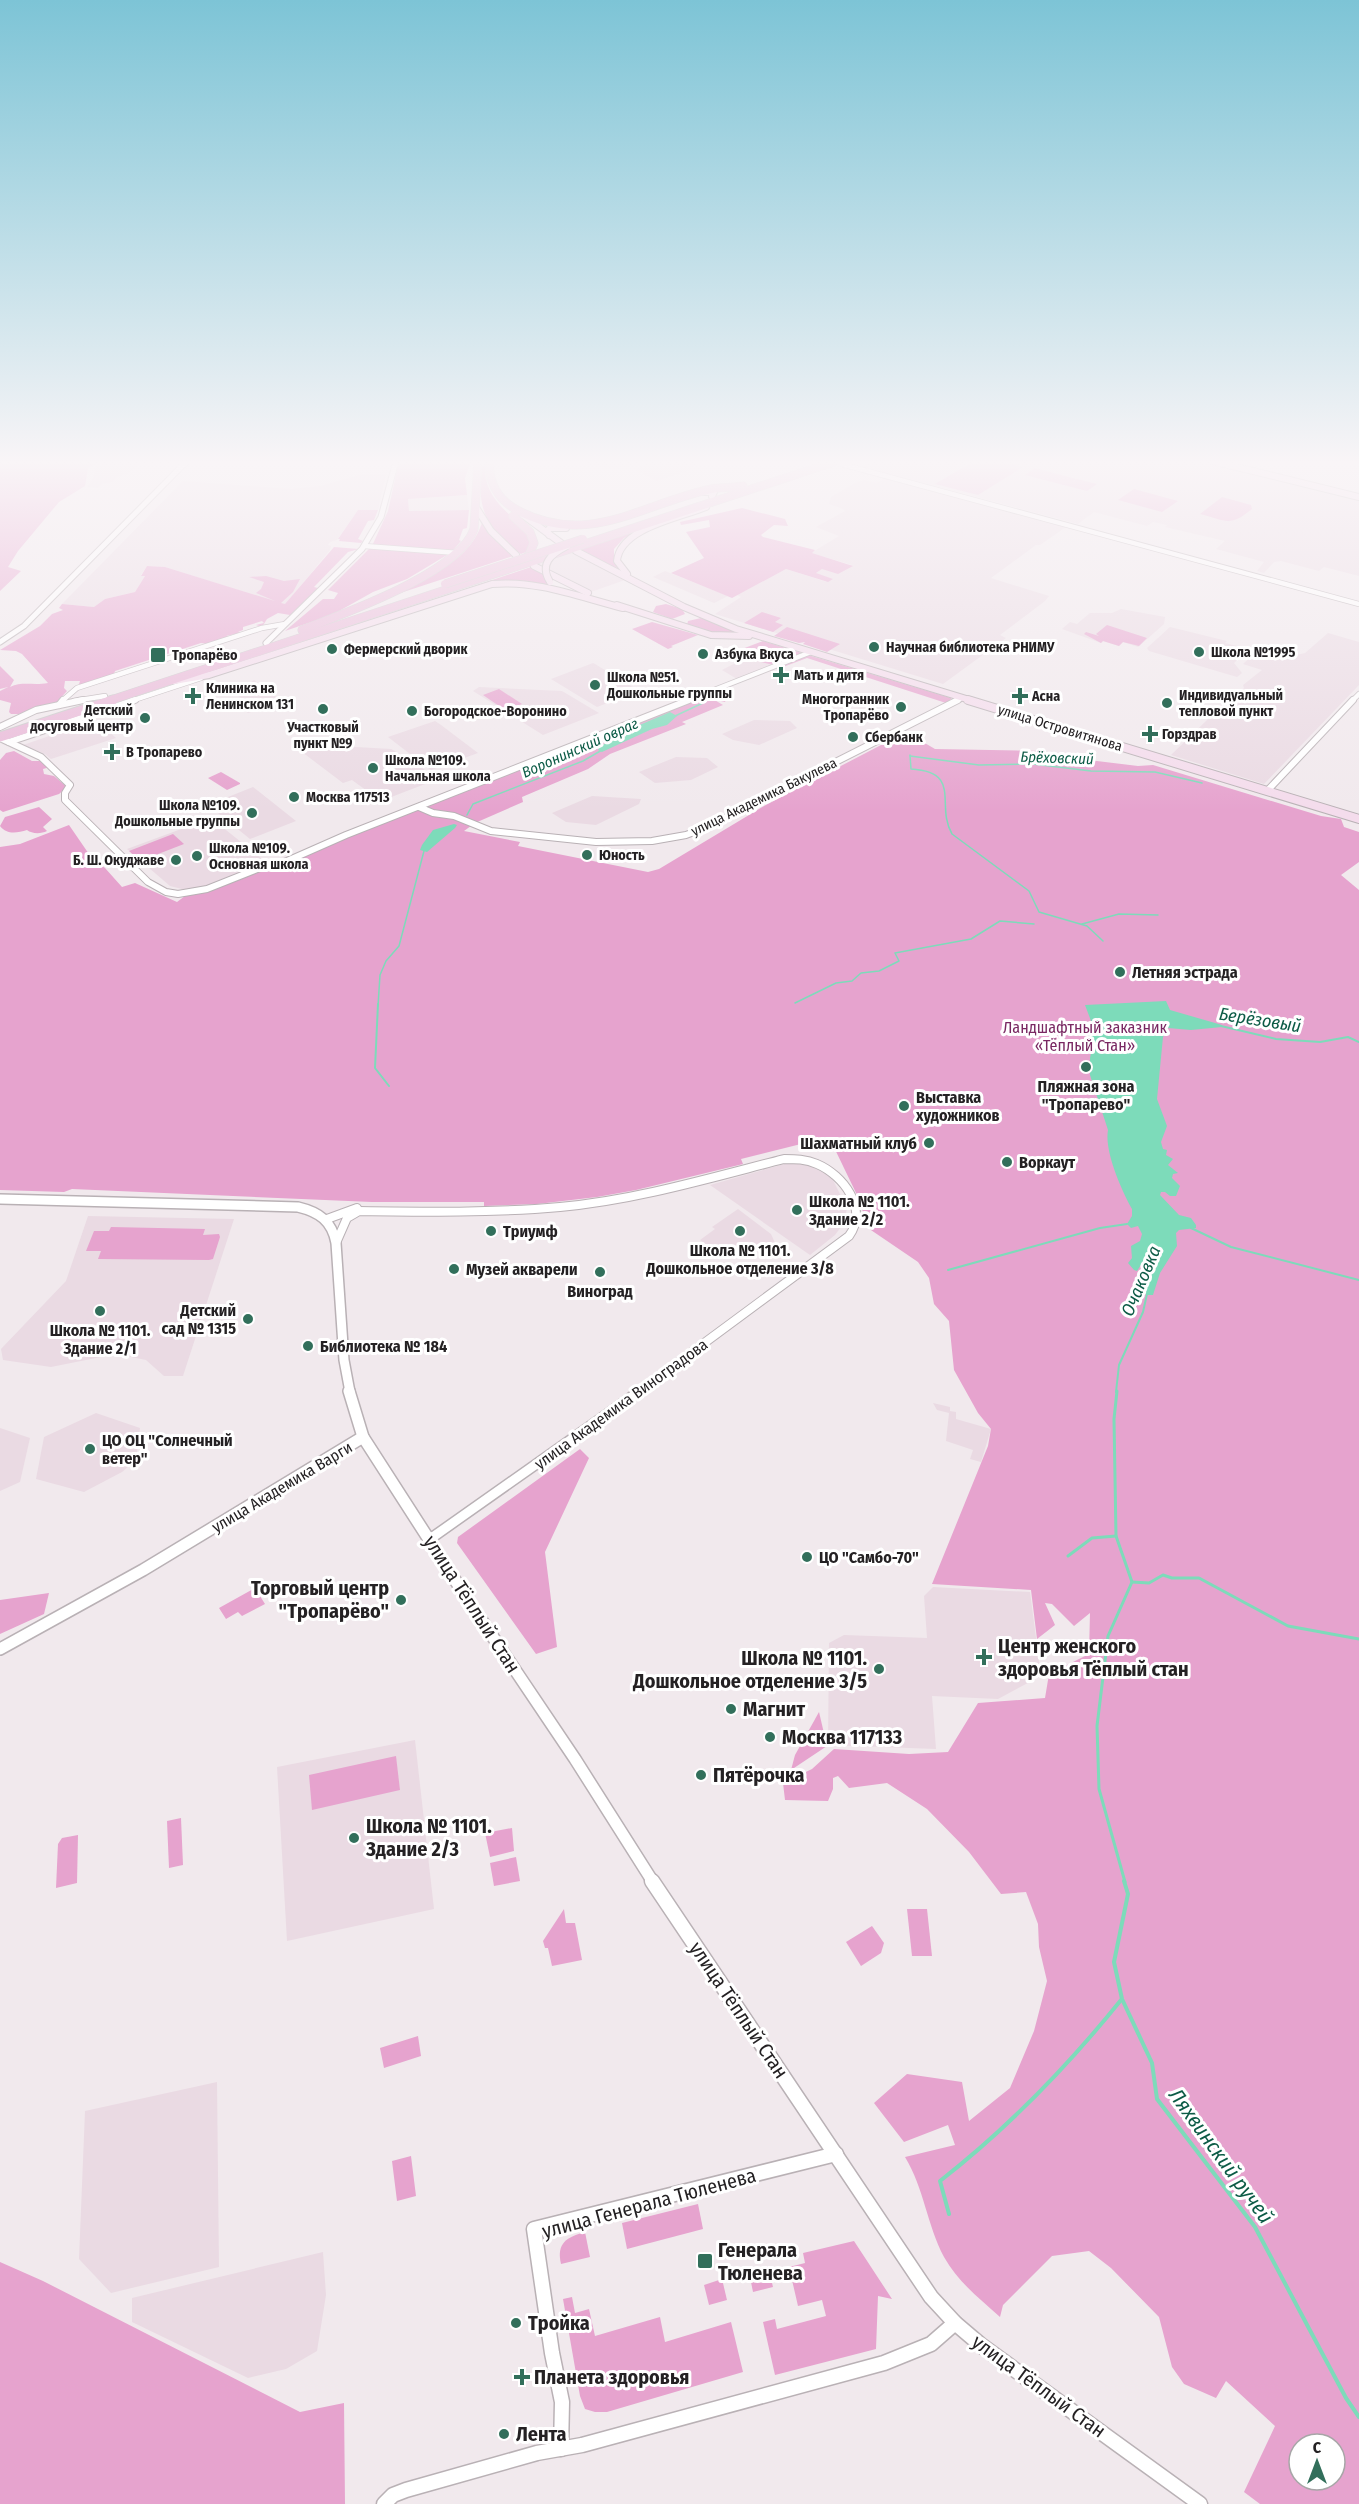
<svg xmlns="http://www.w3.org/2000/svg" width="1359" height="2504" viewBox="0 0 1359 2504" font-family="'Fira Sans Condensed',sans-serif">
<style>
.built{fill:#eadae3}
.green{fill:#e6a3ce;fill-rule:evenodd}
.water{fill:#7ddbba}
.lines{fill:none;stroke-linecap:round;stroke-linejoin:round}
.stream-far3{stroke:#7ddbba;stroke-width:1.5}
.stream-far2{stroke:#7ddbba;stroke-width:2}
.stream-far1{stroke:#7ddbba;stroke-width:3}
.stream{stroke:#7ddbba;stroke-width:4}
.minor-far3-casing{stroke:#b9b1b5;stroke-width:6}
.minor-far2-casing{stroke:#b9b1b5;stroke-width:8}
.minor-far1-casing{stroke:#b9b1b5;stroke-width:10}
.minor-casing{stroke:#b9b1b5;stroke-width:12}
.tertiary-far3-casing{stroke:#b9b1b5;stroke-width:7}
.tertiary-far2-casing{stroke:#b9b1b5;stroke-width:12}
.tertiary-far1-casing{stroke:#b9b1b5;stroke-width:14}
.tertiary-casing{stroke:#b9b1b5;stroke-width:17}
.secondary-far1-casing{stroke:#b9b1b5;stroke-width:8}
.secondary-casing{stroke:#b9b1b5;stroke-width:10}
.primary-far1-casing{stroke:#cacaca;stroke-width:9}
.primary-casing{stroke:#cacaca;stroke-width:11}
.minor-far3{stroke:#fff;stroke-width:4.5}
.minor-far2{stroke:#fff;stroke-width:6}
.minor-far1{stroke:#fff;stroke-width:8}
.minor{stroke:#fff;stroke-width:9}
.tertiary-far3{stroke:#fff;stroke-width:5}
.tertiary-far2{stroke:#fff;stroke-width:9}
.tertiary-far1{stroke:#fff;stroke-width:11}
.tertiary{stroke:#fff;stroke-width:14}
.secondary-far1{stroke:#f4dcec;stroke-width:6}
.secondary{stroke:#f4dcec;stroke-width:8}
.primary-far1{stroke:#e9b9d8;stroke-width:8}
.primary{stroke:#e9b9d8;stroke-width:9}
.secondary-bridge-casing{stroke:#b9b1b5;stroke-width:8;stroke-linecap:butt}
.primary-bridge-casing{stroke:#cacaca;stroke-width:9;stroke-linecap:butt}
.secondary-bridge{stroke:#f4dcec;stroke-width:6}
.primary-bridge{stroke:#e9b9d8;stroke-width:8}
.poi-dot{fill:#326f5b;stroke:#fff;stroke-width:2}
.labels{text-anchor:middle;dominant-baseline:central;stroke-width:6;stroke-linejoin:round;paint-order:stroke}
.far-poi-label{font-size:14px;font-weight:bold;fill:#242123;stroke:#fff;text-anchor:start}
.far-street-label{font-size:14px;fill:#242123;stroke:#fff}
.far-water-label{font-size:15px;font-style:italic;fill:#0c5b46;stroke:#fff}
.poi-label{font-size:16px;font-weight:bold;fill:#242123;stroke:#fff;text-anchor:start}
.park-label{font-size:16px;fill:#792862;stroke:#fff}
.street-label{font-size:16px;fill:#242123;stroke:#fff}
.water-label{font-size:18px;font-style:italic;fill:#0c5b46;stroke:#fff}
.near-poi-label{font-size:20px;font-weight:bold;fill:#242123;stroke:#fff;text-anchor:start}
.near-street-label{font-size:20px;fill:#242123;stroke:#fff}
.near-water-label{font-size:21px;font-style:italic;fill:#0c5b46;stroke:#fff}
</style>
<rect width="100%" height="100%" fill="#f1e9ed"/>
<!-- built -->
<g class="built">
<polygon points="102,461 172,461 169,464 139,463 127,474 117,477 112,482 102,484 98,488 87,487 94,477 94,470"/>
<polygon points="582,461 642,461 629,467 608,468 589,465"/>
<polygon points="653,461 698,461 690,470 657,481 636,470"/>
<polygon points="877,461 1195,461 1359,501 1359,576 1324,567 1319,571 1281,561 1274,562 1264,573 1257,571 1264,562 1216,549 1225,541 1165,527 1167,525 1153,522 1147,526 1094,512 1078,524 861,466"/>
<polygon points="363,474 386,474 378,510 358,510 337,540 330,542 328,545 331,546 330,550 285,605 165,567 147,566 141,575 145,576 135,592 105,599 94,607 62,604 183,481 291,489 320,486"/>
<polygon points="887,478 1066,527 1040,545 1036,545 991,578 1049,596 1045,601 1000,635 1006,638 943,684 715,614 741,597 737,595 786,569 827,582 816,573 822,569 852,565 811,553 839,536 816,527 845,511 843,509 829,504 831,497 855,483 864,480 876,483"/>
<polygon points="467,495 469,510 409,511 408,499"/>
<polygon points="572,552 625,580 591,592 537,564"/>
<polygon points="665,571 728,596 714,603 653,577"/>
<polygon points="1121,609 1165,617 1164,624 1138,647 1123,642 1119,646 1103,641 1101,643 1062,629 1070,622 1077,624 1090,613 1112,613"/>
<polygon points="1170,627 1227,641 1225,643 1245,648 1247,650 1234,663 1242,673 1237,677 1149,651 1147,648"/>
<polygon points="1328,633 1359,642 1359,685 1264,784 1171,755 1207,720 1214,710 1219,711 1244,688 1243,685 1262,670 1243,664 1263,645 1296,655 1305,653"/>
<polygon points="747,657 773,665 737,679 722,670"/>
<polygon points="593,663 595,664 639,691 597,707 551,679"/>
<polygon points="254,680 283,702 284,703 248,713 233,702 242,699 235,693"/>
<polygon points="479,687 562,691 599,713 543,735 473,691"/>
<polygon points="96,720 116,738 51,759 45,754 23,745"/>
<polygon points="754,720 790,721 797,728 759,745 733,740 722,734"/>
<polygon points="435,721 441,725 478,753 431,770 388,737"/>
<polygon points="321,745 391,749 406,757 438,779 381,801 352,780 343,783 302,752"/>
<polygon points="676,757 707,758 718,767 691,780 655,783 639,772"/>
<polygon points="253,787 262,794 296,821 250,839 208,805"/>
<polygon points="592,796 641,799 639,804 596,825 566,822 552,813"/>
<polygon points="211,818 266,862 197,890 186,890 170,886 127,849"/>
<polygon points="788,1163 808,1165 828,1175 833,1180 847,1208 844,1223 835,1235 810,1255 710,1185"/>
<polygon points="738,1209 771,1234 776,1245 749,1247 740,1254 711,1248 700,1240 715,1229 712,1227"/>
<polygon points="88,1216 234,1219 183,1376 164,1376 146,1360 116,1354 51,1367 3,1360 1,1349 66,1281"/>
<polygon points="933,1403 950,1407 950,1411 956,1412 956,1419 991,1429 981,1462 970,1459 973,1450 946,1441 949,1413 937,1410"/>
<polygon points="96,1413 140,1428 136,1460 122,1472 84,1492 36,1479 44,1437"/>
<polygon points="0,1428 30,1438 20,1482 0,1491"/>
<polygon points="933,1587 1030,1592 1041,1676 998,1699 932,1696 936,1749 828,1745 829,1643 844,1635 927,1638 924,1596"/>
<polygon points="415,1740 434,1909 287,1941 277,1767"/>
<polygon points="217,2082 219,2267 111,2293 79,2259 85,2111"/>
<polygon points="323,2252 326,2295 317,2351 286,2369 248,2378 132,2322 132,2298"/>
</g>
<!-- green -->
<g class="green">
<polygon points="0,461 102,461 88,468 85,486 59,502 18,551 8,567 21,571 0,591"/>
<polygon points="401,461 471,461 465,478 467,495 408,499 409,511 469,510 467,528 463,529 459,540 461,541 452,552 407,579 373,592 332,615 285,631 323,599 334,599 338,593 328,590 372,546 388,511 398,466"/>
<polygon points="974,461 1000,461 1023,467 978,495 935,484"/>
<path d="M 481,466 L 485,466 C 484,514 536,519 529,551 L 521,554 C 485,531 477,506 481,466 Z"/>
<polygon points="1035,468 1076,479 1071,483 1077,479 1097,484 1087,491 1025,475"/>
<polygon points="1134,489 1178,501 1162,512 1118,500"/>
<path d="M 1222,497 L 1251,505 L 1252,509 C 1230,527 1227,521 1200,514 Z"/>
<polygon points="742,508 785,519 788,526 774,525 761,535 763,537 815,550 812,553 853,566 838,574 822,569 816,573 833,579 828,582 786,569 732,598 671,573 704,558 686,532 710,527 709,520 681,525 680,522"/>
<polygon points="358,510 378,510 374,520 368,521 358,539 363,541 361,543 339,541 340,539 338,539"/>
<path d="M 482,523 L 494,538 L 513,556 L 376,601 C 414,584 468,566 482,523 Z"/>
<polygon points="640,529 642,529 624,538 614,549 614,563 620,571 579,549"/>
<path d="M 334,547 L 359,549 L 348,552 L 314,587 L 318,588 L 290,615 L 278,613 L 267,619 L 262,627 L 256,625 L 264,623 L 262,621 L 243,627 L 243,630 L 238,632 L 240,633 L 226,636 L 232,636 L 208,644 L 201,643 L 115,671 L 114,674 L 84,684 L 79,684 L 80,681 L 65,681 L 64,688 L 67,691 L 57,702 L 47,706 L 19,714 L 11,714 L 9,712 L 11,703 L 0,700 L 0,691 L 8,687 L 0,689 L 0,666 L 14,680 L 10,687 C 23,681 33,686 48,683 L 22,654 L 16,651 L 0,650 L 40,626 L 52,614 L 63,610 L 59,608 L 62,604 L 94,607 L 105,599 L 135,592 L 145,576 L 141,576 L 147,566 L 165,567 L 275,601 L 256,593 L 261,589 L 264,582 L 249,577 L 266,576 L 284,581 L 300,579 L 293,592 L 281,603 L 285,604 Z"/>
<path d="M 531,567 L 542,573 L 552,587 C 499,573 459,593 409,608 Z"/>
<polygon points="666,604 682,609 685,614 672,619 653,612 656,606"/>
<polygon points="762,612 781,618 775,622 783,625 773,632 744,623"/>
<polygon points="701,618 738,633 716,635 687,625 688,621"/>
<polygon points="652,622 698,635 671,646 673,647 668,649 632,629"/>
<polygon points="1107,625 1147,638 1139,646 1123,642 1119,646 1103,641 1101,643 1084,634 1086,632 1099,636 1096,634"/>
<polygon points="787,627 840,644 827,652 803,644 805,642 799,643 774,636"/>
<polygon points="763,641 802,653 773,665 745,658 734,652"/>
<polygon points="808,655 951,698 951,699 946,703 807,658 783,667 780,666"/>
<path d="M 727,686 L 730,688 L 727,689 L 729,693 L 725,702 L 713,699 L 723,705 L 682,722 L 686,724 L 610,754 L 588,769 L 522,797 L 523,802 L 475,823 L 464,831 L 520,842 L 518,846 L 648,872 L 659,869 L 764,806 L 906,732 L 935,749 L 1043,751 L 1064,757 L 1138,766 L 1153,765 L 1321,816 L 1341,819 L 1344,827 L 1359,832 L 1359,862 L 1341,875 L 1359,890 L 1359,2504 L 1260,2504 L 1244,2492 L 1275,2426 L 1226,2381 L 1216,2398 L 1184,2384 L 1172,2367 L 1159,2317 L 1111,2268 L 1089,2251 L 1052,2256 L 1003,2305 L 1000,2317 C 979,2298 958,2282 944,2257 C 927,2225 924,2188 905,2157 L 955,2145 L 948,2125 L 904,2142 L 874,2103 L 907,2074 L 962,2082 L 969,2121 L 1010,2088 L 1034,2031 L 1047,1981 L 1039,1947 L 1038,1924 L 1026,1892 L 1001,1894 L 969,1852 L 927,1809 L 887,1783 L 849,1788 L 838,1776 L 833,1778 L 833,1789 L 828,1801 L 785,1800 L 783,1783 L 812,1769 L 834,1749 L 909,1754 L 948,1752 L 978,1703 L 1045,1698 L 1049,1674 L 1089,1654 L 1090,1613 L 1074,1626 L 1052,1604 L 1045,1603 L 1055,1625 L 1037,1639 L 1031,1590 L 932,1584 L 988,1446 L 991,1429 L 978,1413 L 954,1370 L 949,1321 L 934,1304 L 929,1278 L 918,1262 L 865,1226 L 872,1221 L 864,1215 L 858,1197 L 829,1137 L 741,1159 L 743,1164 L 636,1190 L 597,1197 L 537,1204 L 484,1206 L 484,1202 L 372,1202 L 72,1189 L 64,1192 L 0,1190 L 0,847 L 20,844 L 69,825 L 91,857 L 105,868 L 122,887 L 135,883 L 177,902 L 185,896 L 209,891 L 330,844 ZM 1299,2444 L 1335,2444 L 1335,2480 L 1299,2480 Z"/>
<polygon points="499,689 522,704 505,710 483,695"/>
<polygon points="14,751 32,761 43,761 50,767 43,769 44,774 54,776 67,787 59,794 3,812 0,810 0,760 6,753"/>
<polygon points="221,772 240,783 240,784 227,790 208,778"/>
<path d="M 39,807 L 52,819 L 43,827 L 47,831 C 41,834 32,834 27,830 C 17,833 7,835 0,826 L 5,817 Z"/>
<polygon points="173,834 184,844 140,861 129,851"/>
<polygon points="111,1227 205,1229 203,1235 219,1234 220,1237 213,1259 209,1260 98,1259 101,1251 86,1251 94,1231 109,1231"/>
<polygon points="580,1449 589,1458 545,1552 557,1647 536,1654 457,1543 458,1537"/>
<polygon points="255,1588 265,1604 242,1616 238,1612 226,1619 219,1608"/>
<polygon points="49,1593 44,1614 0,1634 0,1600"/>
<polygon points="819,1712 827,1746 791,1770 795,1755"/>
<polygon points="396,1756 400,1790 312,1810 309,1775"/>
<polygon points="181,1818 183,1865 169,1868 167,1821"/>
<polygon points="512,1828 514,1851 490,1857 485,1833"/>
<polygon points="78,1835 77,1883 56,1888 58,1844 62,1838"/>
<polygon points="516,1857 520,1881 494,1886 490,1863"/>
<polygon points="564,1909 566,1923 575,1923 582,1960 552,1966 548,1948 545,1948 543,1941"/>
<polygon points="907,1909 927,1909 932,1956 912,1956"/>
<polygon points="872,1926 884,1943 881,1953 861,1966 846,1942"/>
<polygon points="418,2036 421,2056 384,2068 380,2048"/>
<polygon points="411,2156 416,2196 397,2201 392,2161"/>
<polygon points="698,2204 703,2229 627,2249 622,2223"/>
<path d="M 585,2232 L 590,2257 L 561,2264 C 556,2243 567,2237 585,2232 Z"/>
<polygon points="854,2241 892,2299 878,2296 876,2349 775,2375 763,2322 775,2319 777,2329 826,2316 822,2300 798,2306 789,2267 805,2263 803,2253"/>
<polygon points="0,2262 43,2281 300,2412 344,2403 345,2504 0,2504"/>
<polygon points="768,2266 773,2287 753,2292 749,2272"/>
<polygon points="722,2279 727,2300 709,2305 704,2285"/>
<polygon points="572,2297 575,2313 589,2309 595,2336 660,2317 665,2342 731,2322 743,2372 607,2412 595,2412 585,2409 580,2396 563,2299"/>
</g>
<!-- water -->
<g class="water">
<polygon points="670,712 677,716 667,725 652,729 602,752 598,750 599,747 630,729"/>
<polygon points="454,824 457,825 455,828 427,852 420,850 422,845 433,830"/>
<path d="M 1166,1001 L 1170,1010 L 1222,1025 L 1222,1027 L 1191,1030 L 1168,1028 L 1163,1037 L 1157,1099 L 1167,1126 L 1161,1142 L 1163,1149 L 1167,1150 L 1166,1155 L 1173,1159 L 1168,1165 L 1178,1173 L 1173,1174 L 1172,1178 L 1180,1186 L 1176,1196 L 1170,1196 L 1165,1192 L 1161,1192 L 1160,1195 L 1179,1215 L 1191,1218 L 1196,1225 L 1196,1228 L 1179,1230 L 1176,1233 L 1177,1246 L 1160,1273 L 1153,1295 L 1147,1295 L 1144,1293 L 1153,1263 L 1156,1258 L 1148,1254 L 1137,1271 L 1134,1270 L 1128,1263 L 1132,1258 L 1131,1246 L 1140,1241 L 1142,1234 L 1138,1226 L 1131,1228 L 1127,1224 L 1132,1216 L 1132,1209 C 1122,1191 1104,1151 1108,1130 L 1090,1075 L 1090,1058 L 1093,1042 L 1089,1036 L 1094,1029 L 1085,1005 Z"/>
</g>
<g class="lines">
<!-- stream-far3 -->
<g class="stream-far3">
<polyline points="675,716 705,702"/>
<path d="M 910,755 L 911,769 C 963,772 935,805 952,834 L 1029,891 L 1039,912 L 1087,926 L 1103,941"/>
<polyline points="910,756 979,765 1033,764 1091,771 1155,772 1202,783"/>
<polyline points="467,815 473,804 583,761 602,750"/>
<polyline points="1082,924 1119,914 1158,915"/>
<polyline points="795,1003 836,983 852,981 861,973 879,971 899,961 895,953 971,939 1000,921 1034,924"/>
<polyline points="378,1006 380,975 386,961 399,946 424,851"/>
</g>
<!-- stream-far2 -->
<g class="stream-far2">
<polyline points="378,1004 375,1068 389,1086"/>
<polyline points="1221,1026 1276,1039 1320,1042 1348,1037 1359,1042"/>
<polyline points="1191,1228 1231,1247 1359,1280"/>
<polyline points="948,1270 1100,1228 1127,1224"/>
<polyline points="1116,1392 1119,1365 1143,1312 1147,1294"/>
</g>
<!-- stream-far1 -->
<g class="stream-far1">
<polyline points="1117,1391 1114,1419 1116,1536 1132,1582"/>
<polyline points="1068,1556 1092,1538 1116,1536"/>
<polyline points="1132,1582 1149,1583 1163,1575 1172,1578 1199,1578 1288,1626 1359,1639"/>
<polyline points="1125,1882 1099,1789 1097,1726 1108,1636 1132,1582"/>
</g>
<!-- stream -->
<g class="stream">
<polyline points="1124,1881 1128,1894 1114,1962 1122,1999 1152,2063 1157,2099 1255,2227 1346,2398 1359,2417"/>
<path d="M 949,2214 L 940,2181 C 1008,2128 1067,2067 1121,2000"/>
</g>
<defs>
<g id="minor-far3">
<polyline points="834,462 1359,604"/>
<polyline points="364,546 458,553"/>
<polyline points="62,701 77,688 262,628 285,624"/>
<polyline points="74,701 105,696"/>
<polyline points="131,701 201,678"/>
<polyline points="686,701 811,652"/>
<polyline points="955,701 962,698"/>
<polyline points="1352,701 1359,694"/>
</g>
<g id="minor-far2">
<polyline points="59,705 63,700"/>
<polyline points="0,727 36,710 83,700"/>
<polyline points="0,738 41,757 70,785 65,793 65,800 148,882 166,892 178,894 207,889 260,868 287,861 346,835 689,700"/>
<polyline points="9,742 135,700"/>
<polyline points="1267,791 1353,700"/>
<polyline points="419,807 433,813 454,816 491,831 596,842 652,841 686,835 707,827 958,700"/>
</g>
<g id="minor-far1">
<polyline points="327,1219 357,1208"/>
<path d="M 336,1243 L 347,1218 L 359,1211 C 426,1212 493,1213 560,1207 C 636,1200 710,1178 784,1159 C 795,1159 806,1159 817,1164 C 843,1175 869,1209 849,1236 L 638,1392"/>
</g>
<polyline id="minor" points="430,1539 640,1391"/>
<g id="tertiary-far3">
<polyline points="0,642 24,626 187,461"/>
<polyline points="266,643 362,549 381,517 396,461"/>
</g>
<path id="tertiary-far2" d="M 0,1199 L 298,1207 C 319,1212 332,1221 336,1243 L 344,1360 L 350,1392"/>
<g id="tertiary-far1">
<polyline points="349,1391 363,1437 466,1597 575,1759 653,1882"/>
<polyline points="0,1649 143,1570 363,1437"/>
</g>
<g id="tertiary">
<polyline points="652,1881 931,2297 955,2323 982,2346 1200,2504"/>
<polyline points="561,2449 562,2402 552,2353 534,2229 836,2154"/>
<polyline points="384,2504 393,2495 406,2490 537,2453 582,2445 884,2363 931,2344 955,2323"/>
</g>
<g id="secondary-far1">
<polyline points="1212,461 1359,497"/>
<polyline points="703,492 714,492 712,496"/>
<polyline points="477,509 491,531 516,555"/>
<polyline points="523,515 561,543"/>
<polyline points="549,535 547,531 550,528 566,528"/>
<polyline points="576,551 684,607 736,629 973,701"/>
<polyline points="534,566 588,593"/>
<path d="M 627,574 L 617,561 C 620,528 679,518 706,507"/>
<polyline points="617,605 711,635 749,636"/>
<path d="M 174,681 L 209,675 L 492,584 C 538,580 579,597 623,608"/>
</g>
<polyline id="secondary" points="968,700 1359,819"/>
<g id="primary-far1">
<path d="M 489,461 C 489,483 497,499 517,510 C 588,548 641,504 711,489 C 721,487 732,488 743,486"/>
<polyline points="513,516 530,532 534,543 529,555 521,562"/>
<path d="M 302,630 C 345,613 459,573 474,529 L 478,461"/>
<polyline points="108,701 837,461"/>
</g>
<polyline id="primary" points="0,737 113,700"/>
</defs>
<!-- minor-far3 casing -->
<use href="#minor-far3" class="minor-far3-casing"/>
<!-- minor-far2 casing -->
<use href="#minor-far2" class="minor-far2-casing"/>
<!-- minor-far1 casing -->
<use href="#minor-far1" class="minor-far1-casing"/>
<!-- minor casing -->
<use href="#minor" class="minor-casing"/>
<!-- tertiary-far3 casing -->
<use href="#tertiary-far3" class="tertiary-far3-casing"/>
<!-- tertiary-far2 casing -->
<use href="#tertiary-far2" class="tertiary-far2-casing"/>
<!-- tertiary-far1 casing -->
<use href="#tertiary-far1" class="tertiary-far1-casing"/>
<!-- tertiary casing -->
<use href="#tertiary" class="tertiary-casing"/>
<!-- secondary-far1 casing -->
<use href="#secondary-far1" class="secondary-far1-casing"/>
<!-- secondary casing -->
<use href="#secondary" class="secondary-casing"/>
<!-- primary-far1 casing -->
<use href="#primary-far1" class="primary-far1-casing"/>
<!-- primary casing -->
<use href="#primary" class="primary-casing"/>
<!-- minor-far3 -->
<use href="#minor-far3" class="minor-far3"/>
<!-- minor-far2 -->
<use href="#minor-far2" class="minor-far2"/>
<!-- minor-far1 -->
<use href="#minor-far1" class="minor-far1"/>
<!-- minor -->
<use href="#minor" class="minor"/>
<!-- tertiary-far3 -->
<use href="#tertiary-far3" class="tertiary-far3"/>
<!-- tertiary-far2 -->
<use href="#tertiary-far2" class="tertiary-far2"/>
<!-- tertiary-far1 -->
<use href="#tertiary-far1" class="tertiary-far1"/>
<!-- tertiary -->
<use href="#tertiary" class="tertiary"/>
<!-- secondary-far1 -->
<use href="#secondary-far1" class="secondary-far1"/>
<!-- secondary -->
<use href="#secondary" class="secondary"/>
<!-- primary-far1 -->
<use href="#primary-far1" class="primary-far1"/>
<!-- primary -->
<use href="#primary" class="primary"/>
<defs>
<path id="secondary-bridge" d="M 550,582 C 539,564 551,554 567,546"/>
<polyline id="primary-bridge" points="445,584 583,539"/>
</defs>
<!-- secondary-bridge casing -->
<use href="#secondary-bridge" class="secondary-bridge-casing"/>
<!-- primary-bridge casing -->
<use href="#primary-bridge" class="primary-bridge-casing"/>
<!-- secondary-bridge -->
<use href="#secondary-bridge" class="secondary-bridge"/>
<!-- primary-bridge -->
<use href="#primary-bridge" class="primary-bridge"/>
</g>
<!-- sky -->
<linearGradient id="sky" x2="0" y2="1"><stop stop-color="#7dc4d6"/><stop offset="0.57" stop-color="#f9f5f7"/><stop offset="1" stop-color="#f9f5f7" stop-opacity="0"/></linearGradient>
<rect width="1359" height="811" fill="url(#sky)"/>
<!-- markers -->
<g class="poi-dot">
<circle cx="874" cy="647" r="6"/>
<circle cx="332" cy="649" r="6"/>
<circle cx="1199" cy="652" r="6"/>
<circle cx="703" cy="654" r="6"/>
<rect x="150" y="647" width="16" height="16" rx="3"/>
<path d="M778 666h6v6h6v6h-6v6h-6v-6h-6v-6h6z"/>
<circle cx="595" cy="685" r="6"/>
<path d="M190 687h6v6h6v6h-6v6h-6v-6h-6v-6h6z"/>
<path d="M1017 687h6v6h6v6h-6v6h-6v-6h-6v-6h6z"/>
<circle cx="1167" cy="703" r="6"/>
<circle cx="901" cy="707" r="6"/>
<circle cx="323" cy="709" r="6"/>
<circle cx="412" cy="711" r="6"/>
<circle cx="145" cy="718" r="6"/>
<path d="M1147 725h6v6h6v6h-6v6h-6v-6h-6v-6h6z"/>
<circle cx="853" cy="737" r="6"/>
<path d="M109 743h6v6h6v6h-6v6h-6v-6h-6v-6h6z"/>
<circle cx="373" cy="768" r="6"/>
<circle cx="294" cy="797" r="6"/>
<circle cx="252" cy="813" r="6"/>
<circle cx="587" cy="855" r="6"/>
<circle cx="197" cy="856" r="6"/>
<circle cx="176" cy="860" r="6"/>
<circle cx="1120" cy="972" r="6"/>
<circle cx="1086" cy="1067" r="6"/>
<circle cx="904" cy="1106" r="6"/>
<circle cx="929" cy="1143" r="6"/>
<circle cx="1007" cy="1162" r="6"/>
<circle cx="797" cy="1210" r="6"/>
<circle cx="491" cy="1231" r="6"/>
<circle cx="740" cy="1231" r="6"/>
<circle cx="454" cy="1269" r="6"/>
<circle cx="600" cy="1272" r="6"/>
<circle cx="100" cy="1311" r="6"/>
<circle cx="248" cy="1319" r="6"/>
<circle cx="308" cy="1346" r="6"/>
<circle cx="90" cy="1449" r="6"/>
<circle cx="807" cy="1557" r="6"/>
<circle cx="401" cy="1600" r="6"/>
<path d="M981 1648h6v6h6v6h-6v6h-6v-6h-6v-6h6z"/>
<circle cx="879" cy="1669" r="6"/>
<circle cx="731" cy="1709" r="6"/>
<circle cx="770" cy="1737" r="6"/>
<circle cx="701" cy="1775" r="6"/>
<circle cx="354" cy="1838" r="6"/>
<rect x="697" y="2253" width="16" height="16" rx="3"/>
<circle cx="516" cy="2323" r="6"/>
<path d="M519 2368h6v6h6v6h-6v6h-6v-6h-6v-6h6z"/>
<circle cx="504" cy="2434" r="6"/>
</g>
<g class="labels">
<!-- far-poi labels -->
<g class="far-poi-label">
<text x="886" y="647">Научная библиотека РНИМУ</text>
<text x="344" y="649">Фермерский дворик</text>
<text x="1211" y="652">Школа №1995</text>
<text x="715" y="654">Азбука Вкуса</text>
<text x="172" y="655">Тропарёво</text>
<text x="794" y="675">Мать и дитя</text>
<text x="607" y="677">Школа №51.<tspan x="607" dy="16">Дошкольные группы</tspan></text>
<text x="206" y="688">Клиника на<tspan x="206" dy="16">Ленинском 131</tspan></text>
<text x="1179" y="695">Индивидуальный<tspan x="1179" dy="16">тепловой пункт</tspan></text>
<text x="1032" y="696">Асна</text>
<text x="889" y="699" text-anchor="end">Многогранник<tspan x="889" dy="16">Тропарёво</tspan></text>
<text x="133" y="710" text-anchor="end">Детский<tspan x="133" dy="16">досуговый центр</tspan></text>
<text x="424" y="711">Богородское-Воронино</text>
<text x="323" y="727" text-anchor="middle">Участковый<tspan x="323" dy="16">пункт №9</tspan></text>
<text x="1162" y="734">Горздрав</text>
<text x="865" y="737">Сбербанк</text>
<text x="126" y="752">В Тропарево</text>
<text x="385" y="760">Школа №109.<tspan x="385" dy="16">Начальная школа</tspan></text>
<text x="306" y="797">Москва 117513</text>
<text x="240" y="805" text-anchor="end">Школа №109.<tspan x="240" dy="16">Дошкольные группы</tspan></text>
<text x="209" y="848">Школа №109.<tspan x="209" dy="16">Основная школа</tspan></text>
<text x="599" y="855">Юность</text>
<text x="164" y="860" text-anchor="end">Б. Ш. Окуджаве</text>
</g>
<!-- far-street labels -->
<g class="far-street-label">
<text transform="translate(1060 728) rotate(17)">улица Островитянова</text>
<text transform="translate(764 797) rotate(-26)">улица Академика Бакулева</text>
</g>
<!-- far-water labels -->
<g class="far-water-label">
<text transform="translate(580 748) rotate(-24)">Воронинский овраг</text>
<text transform="translate(1057 758) rotate(2)">Брёховский</text>
</g>
<!-- poi labels -->
<g class="poi-label">
<text x="1132" y="972">Летняя эстрада</text>
<text x="1086" y="1086" text-anchor="middle">Пляжная зона<tspan x="1086" dy="18">"Тропарево"</tspan></text>
<text x="916" y="1097">Выставка<tspan x="916" dy="18">художников</tspan></text>
<text x="917" y="1143" text-anchor="end">Шахматный клуб</text>
<text x="1019" y="1162">Воркаут</text>
<text x="809" y="1201">Школа № 1101.<tspan x="809" dy="18">Здание 2/2</tspan></text>
<text x="503" y="1231">Триумф</text>
<text x="740" y="1250" text-anchor="middle">Школа № 1101.<tspan x="740" dy="18">Дошкольное отделение 3/8</tspan></text>
<text x="466" y="1269">Музей акварели</text>
<text x="600" y="1291" text-anchor="middle">Виноград</text>
<text x="236" y="1310" text-anchor="end">Детский<tspan x="236" dy="18">сад № 1315</tspan></text>
<text x="100" y="1330" text-anchor="middle">Школа № 1101.<tspan x="100" dy="18">Здание 2/1</tspan></text>
<text x="320" y="1346">Библиотека № 184</text>
<text x="102" y="1440">ЦО ОЦ "Солнечный<tspan x="102" dy="18">ветер"</tspan></text>
<text x="819" y="1557">ЦО "Самбо-70"</text>
</g>
<!-- park labels -->
<g class="park-label">
<text x="1085" y="1027">Ландшафтный заказник<tspan x="1085" dy="18">«Тёплый Стан»</tspan></text>
</g>
<!-- street labels -->
<g class="street-label">
<text transform="translate(621 1404) rotate(-36)">улица Академика Виноградова</text>
<text transform="translate(282 1487) rotate(-31)">улица Академика Варги</text>
</g>
<!-- water labels -->
<g class="water-label">
<text transform="translate(1260 1020) rotate(9)">Берёзовый</text>
<text transform="translate(1141 1281) rotate(-67)">Очаковка</text>
</g>
<!-- near-poi labels -->
<g class="near-poi-label">
<text x="389" y="1588" text-anchor="end">Торговый центр<tspan x="389" dy="23">"Тропарёво"</tspan></text>
<text x="998" y="1646">Центр женского<tspan x="998" dy="23">здоровья Тёплый стан</tspan></text>
<text x="867" y="1658" text-anchor="end">Школа № 1101.<tspan x="867" dy="23">Дошкольное отделение 3/5</tspan></text>
<text x="743" y="1709">Магнит</text>
<text x="782" y="1737">Москва 117133</text>
<text x="713" y="1775">Пятёрочка</text>
<text x="366" y="1826">Школа № 1101.<tspan x="366" dy="23">Здание 2/3</tspan></text>
<text x="718" y="2250">Генерала<tspan x="718" dy="23">Тюленева</tspan></text>
<text x="528" y="2323">Тройка</text>
<text x="534" y="2377">Планета здоровья</text>
<text x="516" y="2434">Лента</text>
</g>
<!-- near-street labels -->
<g class="near-street-label">
<text transform="translate(472 1604) rotate(57)">улица Тёплый Стан</text>
<text transform="translate(739 2010) rotate(56)">улица Тёплый Стан</text>
<text transform="translate(649 2203) rotate(-15)">улица Генерала Тюленева</text>
<text transform="translate(1039 2386) rotate(36)">улица Тёплый Стан</text>
</g>
<!-- near-water labels -->
<g class="near-water-label">
<text transform="translate(1221 2156) rotate(54)">Ляхвинский ручей</text>
</g>
</g>
<!-- north arrow -->
<g transform="translate(1317 2462)"><circle r="28" fill="#ffffff" stroke="#a7a6a7" stroke-width="1.5"/>
<path d="M0-4.5L10 22L0 15L-10 22Z" fill="#326f5b"/>
<text y="-9" font-size="16" font-weight="bold" text-anchor="middle" fill="#242123">С</text>
</g>
</svg>
